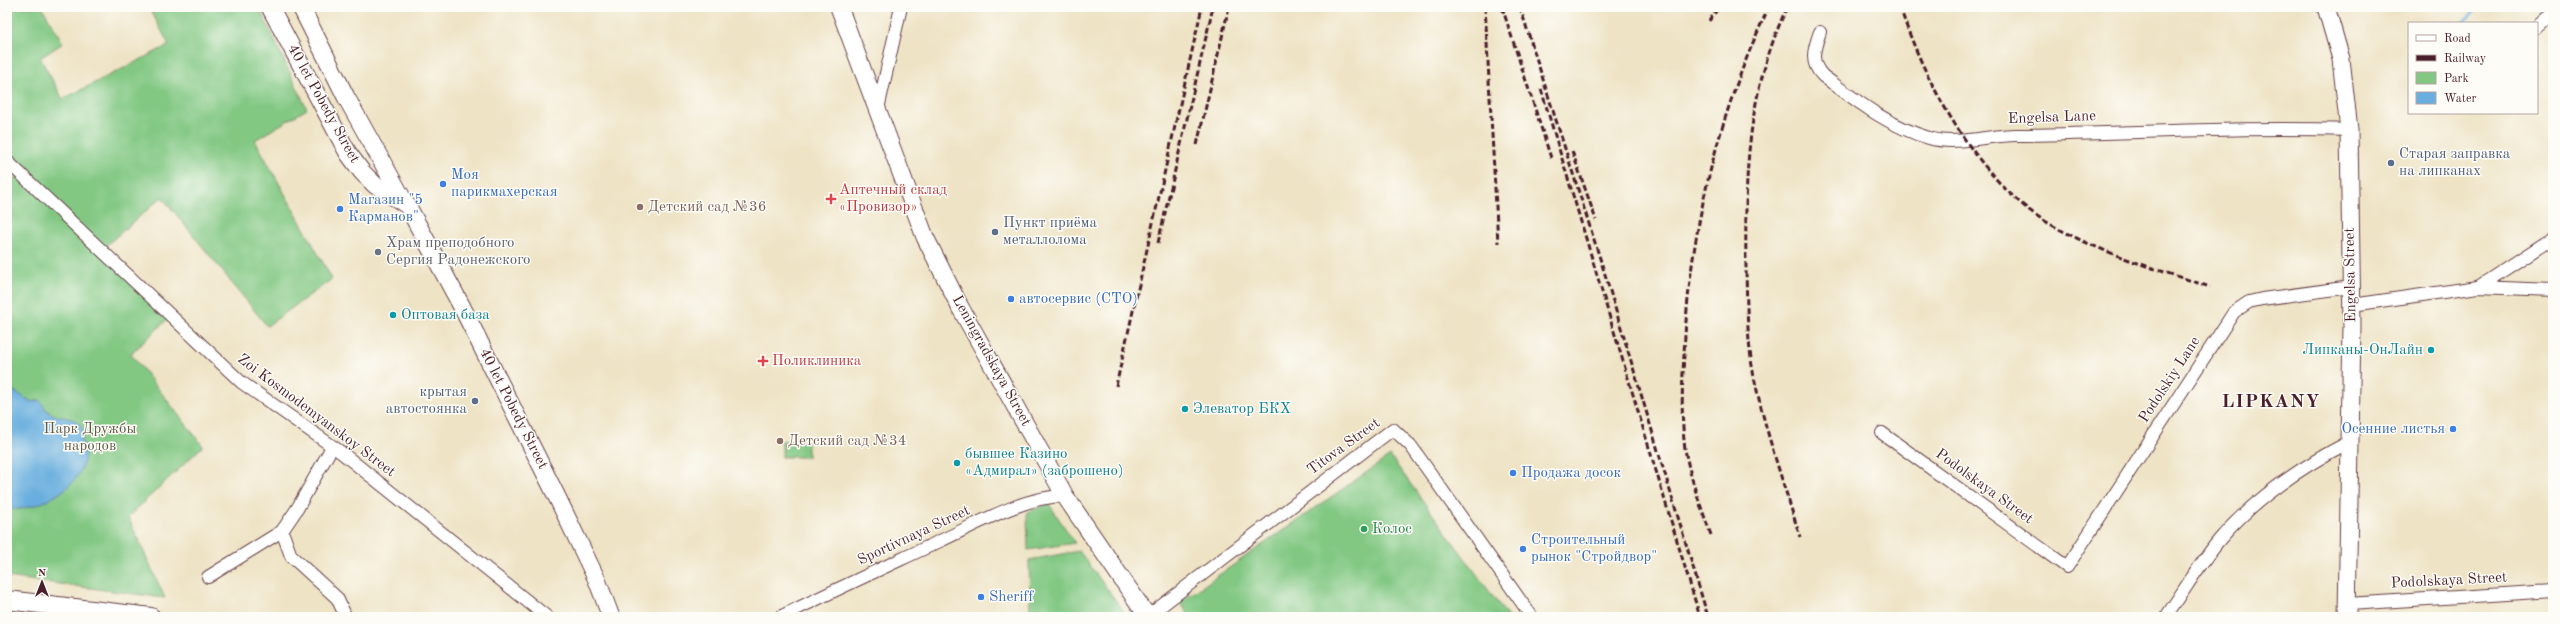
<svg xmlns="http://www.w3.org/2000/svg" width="2560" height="624" viewBox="0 0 2560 624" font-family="'Old Standard TT',serif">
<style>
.green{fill:#82c883;stroke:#667457}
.water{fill:#68aede;stroke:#596684}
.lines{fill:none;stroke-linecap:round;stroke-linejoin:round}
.stream{stroke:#68aede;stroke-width:3}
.street-casing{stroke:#633c42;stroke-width:14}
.secondary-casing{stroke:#633c42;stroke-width:19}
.primary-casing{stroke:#633c42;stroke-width:20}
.street{stroke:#fff;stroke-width:12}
.secondary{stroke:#fff;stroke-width:17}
.primary{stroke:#fff;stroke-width:18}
.rail{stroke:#4a1f2b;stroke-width:3;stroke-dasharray:6 3;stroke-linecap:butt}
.service-dot{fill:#5c6f8a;stroke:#fdfcf7;stroke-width:1.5}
.shop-dot{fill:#3f7fe0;stroke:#fdfcf7;stroke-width:1.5}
.health-dot{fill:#e0444e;stroke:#fdfcf7;stroke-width:1.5}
.education-dot{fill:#8d6e63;stroke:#fdfcf7;stroke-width:1.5}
.worship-dot{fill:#6b7280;stroke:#fdfcf7;stroke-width:1.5}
.culture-dot{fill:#0f9aa8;stroke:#fdfcf7;stroke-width:1.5}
.leisure-dot{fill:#2e9e5b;stroke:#fdfcf7;stroke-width:1.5}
.labels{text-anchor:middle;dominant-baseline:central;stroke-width:3;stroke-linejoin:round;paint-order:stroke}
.street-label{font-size:15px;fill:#4a1f2b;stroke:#fdfcf7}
.service-label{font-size:15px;fill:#4e5e75;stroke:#fdfcf7;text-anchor:start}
.shop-label{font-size:15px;fill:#366cbe;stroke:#fdfcf7;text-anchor:start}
.health-label{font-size:15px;fill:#be3a42;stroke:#fdfcf7;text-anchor:start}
.education-label{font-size:15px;fill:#785e54;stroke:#fdfcf7;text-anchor:start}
.worship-label{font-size:15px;fill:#5b616d;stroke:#fdfcf7;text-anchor:start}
.culture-label{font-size:15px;fill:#0d838f;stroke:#fdfcf7;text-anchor:start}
.park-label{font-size:15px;fill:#5e5a4a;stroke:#fdfcf7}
.leisure-label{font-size:15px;fill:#27864d;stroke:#fdfcf7;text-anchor:start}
.district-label{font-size:19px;font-weight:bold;letter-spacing:1px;fill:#4a1f2b;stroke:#fdfcf7}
</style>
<rect width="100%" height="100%" fill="#fdfcf7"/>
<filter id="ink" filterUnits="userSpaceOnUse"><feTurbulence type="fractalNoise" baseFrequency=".025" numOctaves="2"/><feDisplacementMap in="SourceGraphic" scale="8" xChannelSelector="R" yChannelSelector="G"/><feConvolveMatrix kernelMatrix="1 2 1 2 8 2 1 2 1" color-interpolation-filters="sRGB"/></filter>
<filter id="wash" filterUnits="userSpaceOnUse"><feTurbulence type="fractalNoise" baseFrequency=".012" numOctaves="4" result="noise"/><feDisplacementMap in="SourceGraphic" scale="16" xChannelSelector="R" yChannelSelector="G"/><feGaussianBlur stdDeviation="0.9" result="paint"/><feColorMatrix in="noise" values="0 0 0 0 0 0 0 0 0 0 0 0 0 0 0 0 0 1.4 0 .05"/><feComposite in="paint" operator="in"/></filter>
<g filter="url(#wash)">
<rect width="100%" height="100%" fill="#eee3c5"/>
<!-- green -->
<g class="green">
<polygon points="7,7 42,7 63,43 40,58 63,99 169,45 149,7 259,7 307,109 255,140 332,279 267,326 162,197 101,250 171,316 131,354 203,446 128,517 165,598 7,577 7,187 19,173 7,161"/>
<rect x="782" y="441" width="26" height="16"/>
<polygon points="1390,456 1508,617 1190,617 1180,602"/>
<polygon points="1049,504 1075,543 1028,550 1027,512"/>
<polygon points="1079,551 1128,617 1030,617 1029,560"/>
</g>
<!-- water -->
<path class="water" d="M 7,387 L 32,402 L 39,400 C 44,404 44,409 50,413 C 61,419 75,415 82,428 C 84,432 82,436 82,440 C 83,447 86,454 84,461 C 78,490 35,512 7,509 Z"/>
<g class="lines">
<!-- stream -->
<polyline class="stream" points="2462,23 2479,7"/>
</g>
</g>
<g filter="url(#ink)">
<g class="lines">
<defs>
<g id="street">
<polyline points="2537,27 2553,12"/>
<path d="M 1820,32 C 1814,49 1809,62 1823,76 C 1857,101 1888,126 1929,138 C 1956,146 1989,135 2016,135 C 2127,134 2238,126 2349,130"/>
<polyline points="878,109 901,7"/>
<polyline points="7,161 241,382 342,453 547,617"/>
<polyline points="2478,287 2553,238"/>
<polyline points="2352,305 2478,287 2553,290"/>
<polyline points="1882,433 2067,567 2234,312 2249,302 2262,299 2351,287"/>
<polyline points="282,531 291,556 337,598 346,617"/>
<polyline points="208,577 282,531 297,509 332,447"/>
<polyline points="2348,604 2553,591"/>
<polyline points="1148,616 1393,429 1411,446 1532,617"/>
<path d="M 780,617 C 833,591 887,566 940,541 C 977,524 1025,496 1065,496"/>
<path d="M 2166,617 C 2184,591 2200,563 2220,539 C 2256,497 2301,467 2349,442"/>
</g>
<g id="secondary">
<polyline points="270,7 348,153 362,172 375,185 407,205 461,305 557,497 597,580 611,617"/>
<polyline points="301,7 346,97 405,203"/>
<polyline points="839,7 925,237 960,307 1065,496 1148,617"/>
<polyline points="2326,7 2341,59 2349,130 2352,326 2347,617"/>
</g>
<polyline id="primary" points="7,600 151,617"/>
</defs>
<!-- street casing -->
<use href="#street" class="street-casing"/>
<!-- secondary casing -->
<use href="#secondary" class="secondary-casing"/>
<!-- primary casing -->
<use href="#primary" class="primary-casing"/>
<!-- street -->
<use href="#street" class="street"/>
<!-- secondary -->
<use href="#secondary" class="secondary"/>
<!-- primary -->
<use href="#primary" class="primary"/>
<!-- rail -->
<g class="rail">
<polyline points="1485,7 1498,243"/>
<polyline points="1502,7 1552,161"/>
<polyline points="1520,7 1604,271 1708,617"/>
<path d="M 1787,7 C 1746,98 1745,172 1746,269 C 1747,308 1747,348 1756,386 C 1767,437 1785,487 1800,537"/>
<path d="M 1900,7 C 1924,82 1980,184 2050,224 C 2100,253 2156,269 2210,287"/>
<polyline points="1706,8 1707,7"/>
<polyline points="1709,21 1719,7"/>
<polyline points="1541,89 1700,617"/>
<polyline points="1197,145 1229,7"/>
<polyline points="1572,151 1596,220"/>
<polyline points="1158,243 1213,7"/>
<polyline points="1116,386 1202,7"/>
<path d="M 1711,535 C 1701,507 1690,478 1685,449 C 1681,418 1682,386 1684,355 C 1689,234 1717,116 1769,7"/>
</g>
</g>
</g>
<!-- markers -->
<g class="service-dot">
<circle cx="2391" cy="163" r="4"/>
<circle cx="995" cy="232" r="4"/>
<circle cx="475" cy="401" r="4"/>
</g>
<g class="shop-dot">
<circle cx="443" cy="184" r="4"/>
<circle cx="340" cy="209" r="4"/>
<circle cx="1011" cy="299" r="4"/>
<circle cx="2453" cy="429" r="4"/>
<circle cx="1513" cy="473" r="4"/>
<circle cx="1523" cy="549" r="4"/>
<circle cx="981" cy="597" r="4"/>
</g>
<g class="health-dot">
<path d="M829 193h4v4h4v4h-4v4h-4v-4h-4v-4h4z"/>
<path d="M761 355h4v4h4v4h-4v4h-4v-4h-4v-4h4z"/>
</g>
<g class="education-dot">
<circle cx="640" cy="207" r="4"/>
<circle cx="780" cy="441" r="4"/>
</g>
<circle class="worship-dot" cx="378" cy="252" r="4"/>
<g class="culture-dot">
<circle cx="393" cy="315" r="4"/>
<circle cx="2431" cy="350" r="4"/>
<circle cx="1185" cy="409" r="4"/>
<circle cx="957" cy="463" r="4"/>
</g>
<circle class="leisure-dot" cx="1364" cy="529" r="4"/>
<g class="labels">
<!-- street labels -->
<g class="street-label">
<text transform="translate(323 104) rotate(61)">40 let Pobedy Street</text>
<text transform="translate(2052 118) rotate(-2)">Engelsa Lane</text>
<text transform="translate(2351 275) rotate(-91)">Engelsa Street</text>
<text transform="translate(991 361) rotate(61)">Leningradskaya Street</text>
<text transform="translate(2170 380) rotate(-57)">Podolskiy Lane</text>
<text transform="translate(513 409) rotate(63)">40 let Pobedy Street</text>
<text transform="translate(316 416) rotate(37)">Zoi Kosmodemyanskoy Street</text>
<text transform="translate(1344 447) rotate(-36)">Titova Street</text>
<text transform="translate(1984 487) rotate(36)">Podolskaya Street</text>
<text transform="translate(914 536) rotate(-25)">Sportivnaya Street</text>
<text transform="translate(2449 581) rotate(-3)">Podolskaya Street</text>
</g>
<!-- service labels -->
<g class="service-label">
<text x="2399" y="154">Старая заправка<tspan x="2399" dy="17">на липканах</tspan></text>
<text x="1003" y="223">Пункт приёма<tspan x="1003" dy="17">металлолома</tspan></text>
<text x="467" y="392" text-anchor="end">крытая<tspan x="467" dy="17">автостоянка</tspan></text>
</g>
<!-- shop labels -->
<g class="shop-label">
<text x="451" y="175">Моя<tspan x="451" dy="17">парикмахерская</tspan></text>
<text x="348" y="200">Магазин "5<tspan x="348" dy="17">Карманов"</tspan></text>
<text x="1019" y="299">автосервис (СТО)</text>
<text x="2445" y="429" text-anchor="end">Осенние листья</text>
<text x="1521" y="473">Продажа досок</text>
<text x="1531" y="540">Строительный<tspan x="1531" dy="17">рынок "Стройдвор"</tspan></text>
<text x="989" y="597">Sheriff</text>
</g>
<!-- health labels -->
<g class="health-label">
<text x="839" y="190">Аптечный склад<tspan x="839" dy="17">«Провизор»</tspan></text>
<text x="772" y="361">Поликлиника</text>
</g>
<!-- education labels -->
<g class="education-label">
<text x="648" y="207">Детский сад №36</text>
<text x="788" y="441">Детский сад №34</text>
</g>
<!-- worship labels -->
<g class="worship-label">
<text x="386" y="243">Храм преподобного<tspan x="386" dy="17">Сергия Радонежского</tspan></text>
</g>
<!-- culture labels -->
<g class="culture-label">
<text x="401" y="315">Оптовая база</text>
<text x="2423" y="350" text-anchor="end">Липканы-ОнЛайн</text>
<text x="1193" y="409">Элеватор БКХ</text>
<text x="965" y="454">бывшее Казино<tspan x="965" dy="17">«Адмирал» (заброшено)</tspan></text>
</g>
<!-- park labels -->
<g class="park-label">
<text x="90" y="429">Парк Дружбы<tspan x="90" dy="17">народов</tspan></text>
</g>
<!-- leisure labels -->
<g class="leisure-label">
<text x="1372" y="529">Колос</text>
</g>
<!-- district labels -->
<g class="district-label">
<text x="2271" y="402">LIPKANY</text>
</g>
</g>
<!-- margin -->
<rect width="2560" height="624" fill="none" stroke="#fdfcf7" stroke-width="24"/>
<!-- legend -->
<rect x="2408" y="22" width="130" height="92" fill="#fdfcf7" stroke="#b5a4a5"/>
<rect x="2416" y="35" width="20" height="6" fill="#ffffff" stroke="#b5a4a5"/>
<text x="2444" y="42" font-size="12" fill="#4a1f2b">Road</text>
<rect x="2416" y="55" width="20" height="6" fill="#4a1f2b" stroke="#b5a4a5"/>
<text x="2444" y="62" font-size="12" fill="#4a1f2b">Railway</text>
<rect x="2416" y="72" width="20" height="12" fill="#82c883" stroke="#b5a4a5"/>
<text x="2444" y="82" font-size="12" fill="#4a1f2b">Park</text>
<rect x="2416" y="92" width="20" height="12" fill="#68aede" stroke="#b5a4a5"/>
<text x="2444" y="102" font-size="12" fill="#4a1f2b">Water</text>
<!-- north arrow -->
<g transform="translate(42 582)" stroke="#fdfcf7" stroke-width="3" paint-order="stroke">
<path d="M0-3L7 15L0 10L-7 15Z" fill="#4a1f2b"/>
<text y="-6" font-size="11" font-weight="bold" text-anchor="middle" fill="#4a1f2b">N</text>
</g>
</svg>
